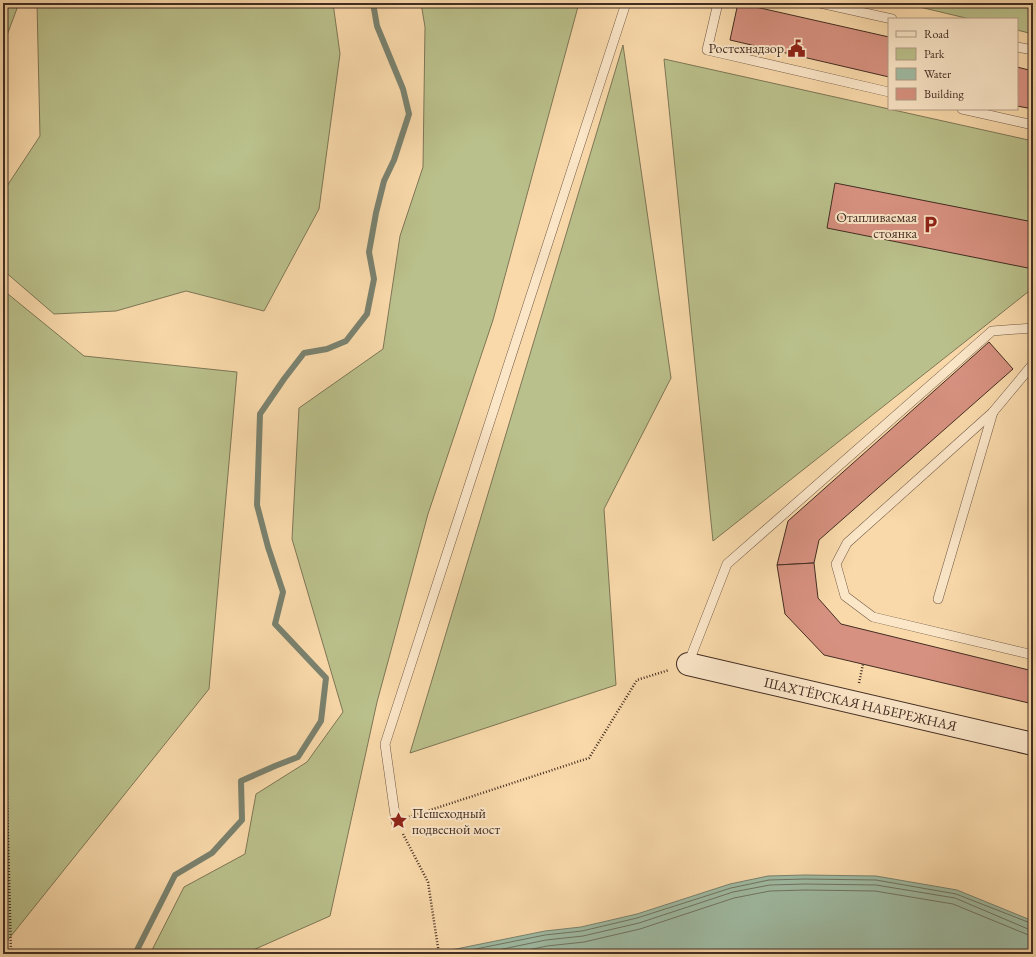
<svg xmlns="http://www.w3.org/2000/svg" width="1036" height="957" viewBox="0 0 1036 957" font-family="'EB Garamond',serif">
<style>
.green{fill:#bac08b;stroke:#7e7656}
.water{fill:#9fbba3;stroke:#7a826f}
.lines{fill:none;stroke-linecap:round;stroke-linejoin:round}
.shore{stroke:#707462;stroke-width:1}
.stream{stroke:#7a826f;stroke-width:6}
.building{fill:#d79180;stroke:#422d22}
.lane-casing{stroke:#705844;stroke-width:10}
.secondary-casing{stroke:#422d22;stroke-width:24}
.path{stroke:#422d22;stroke-width:2.5;stroke-dasharray:1 2;stroke-linecap:butt}
.lane{stroke:#fbe6c8;stroke-width:9}
.secondary{stroke:#fbe6c8;stroke-width:22}
.labels{text-anchor:middle;dominant-baseline:central;stroke-width:4;stroke-linejoin:round;paint-order:stroke}
.poi-label{font-size:14px;fill:#422d22;stroke:#fbe6c8;text-anchor:end}
.street-label{font-size:14px;fill:#422d22;stroke:#fbe6c8}
</style>
<rect width="100%" height="100%" fill="#f9d9aa"/>
<filter id="stains"><feTurbulence type="fractalNoise" baseFrequency=".005" numOctaves="4"/><feColorMatrix values="0 0 0 0 .2 0 0 0 0 .09 0 0 0 0 .02 0 0 0 .5 -.17"/></filter>
<radialGradient id="worn" r=".72"><stop offset=".6" stop-color="#630" stop-opacity="0"/><stop offset="1" stop-color="#630" stop-opacity=".3"/></radialGradient>
<!-- green -->
<g class="green">
<polygon points="3,3 19,3 3,46"/>
<polygon points="37,3 333,3 340,54 319,209 264,311 186,291 116,311 54,314 3,270 3,192 40,136"/>
<polygon points="421,3 579,3 493,320 428,514 377,702 330,916 244,954 150,954 184,887 245,854 256,794 307,762 343,712 292,539 299,408 383,349 400,236 423,167 425,27"/>
<polygon points="903,3 1033,3 1033,34 1017,30 1017,19 970,19"/>
<polygon points="623,45 671,378 604,509 616,685 410,753"/>
<polygon points="664,59 1033,141 1033,288 713,541"/>
<polygon points="3,290 84,356 237,372 209,689 3,946"/>
</g>
<!-- water -->
<polygon class="water" points="805,875 876,876 957,890 1033,921 1033,954 414,954 456,949 545,931 581,927 637,914 730,884 768,876"/>
<g class="lines">
<!-- shore -->
<g class="shore">
<polyline points="451,954 545,935 582,931 637,918 731,888 769,880 805,879 876,880 956,894 1033,924"/>
<polyline points="479,954 546,940 583,936 639,923 733,892 770,885 805,884 876,885 955,898 1028,929 1033,929"/>
<polyline points="509,954 547,946 584,942 640,929 734,898 770,891 806,890 875,891 953,904 1026,934 1033,936"/>
</g>
<!-- stream -->
<polyline class="stream" points="135,954 175,875 212,853 242,820 241,781 275,766 298,757 321,721 326,678 275,624 283,592 268,547 257,505 260,414 284,379 304,353 327,349 346,341 367,314 374,279 369,252 376,213 384,181 394,160 409,114 403,89 377,26 373,3"/>
</g>
<!-- building -->
<g class="building">
<polygon points="738,3 889,37 889,77 730,40"/>
<polygon points="1017,67 1033,71 1033,109 1017,106"/>
<polygon points="835,183 1033,222 1033,269 827,228"/>
<polygon points="989,342 1013,369 819,540 814,563 777,565 788,521"/>
<polygon points="814,563 818,598 841,624 1033,671 1033,704 824,655 785,614 777,565"/>
</g>
<g class="lines">
<defs>
<g id="lane">
<polyline points="718,3 707,50 889,92"/>
<polyline points="820,3 892,19"/>
<polyline points="1017,47 1033,50"/>
<polyline points="962,109 1033,125"/>
<polyline points="1033,364 993,412 847,543 836,564 845,596 873,617 1033,655"/>
<polyline points="938,599 993,412"/>
<polyline points="688,664 727,564 992,331 1033,328"/>
<polyline points="396,822 385,744 626,3"/>
</g>
<g id="secondary">
<path id="s1" d="M 688,664 L 1033,744"/>
</g>
</defs>
<!-- lane casing -->
<use href="#lane" class="lane-casing"/>
<!-- secondary casing -->
<use href="#secondary" class="secondary-casing"/>
<!-- path -->
<g class="path">
<polyline points="3,643 11,954"/>
<polyline points="859,683 863,664"/>
<polyline points="409,817 589,758 637,680 669,670"/>
<polyline points="403,834 428,882 439,954"/>
</g>
<!-- lane -->
<use href="#lane" class="lane"/>
<!-- secondary -->
<use href="#secondary" class="secondary"/>
</g>
<!-- icons -->
<defs>
<symbol id="civic-bare" viewBox="-9 -9 18 18"><path d="M-.6-6.5H3V-4.5H.6V-3L4-1V1h2V6H-6V1h2V-1L-.6-3ZM-1.2 2.5V6h2.4V2.5Z" fill="#8f2418" stroke="#fbe6c8" stroke-width="2.5" paint-order="stroke"/></symbol>
<symbol id="parking-bare" viewBox="-9 -9 18 18"><path d="M-3.5-5.5H1a3.5 3.5 0 0 1 0 7H-1V5.5H-3.5ZM-1-3.4V-.6H.8a1.4 1.4 0 0 0 0-2.8Z" fill="#8f2418" stroke="#fbe6c8" stroke-width="2.5" paint-order="stroke"/></symbol>
<symbol id="sight-bare" viewBox="-9 -9 18 18"><path d="M0-6L1.8-2.2L6-1.7L2.9 1.2L3.7 5.4L0 3.3L-3.7 5.4L-2.9 1.2L-6-1.7L-1.8-2.2Z" fill="#8f2418" stroke="#fbe6c8" stroke-width="2.5" paint-order="stroke"/></symbol>
</defs>
<g fill-rule="evenodd">
<use href="#civic-bare" x="784" y="36" width="25" height="25"/>
<use href="#parking-bare" x="918" y="212" width="25" height="25"/>
<use href="#sight-bare" x="386" y="808" width="25" height="25"/>
</g>
<g class="labels">
<!-- poi labels -->
<g class="poi-label">
<text x="784" y="48">Ростехнадзор</text>
<text x="917" y="217">Отапливаемая<tspan x="917" dy="16">стоянка</tspan></text>
<text x="412" y="813" text-anchor="start">Пешеходный<tspan x="412" dy="16">подвесной мост</tspan></text>
</g>
<!-- street labels -->
<g class="street-label">
<text stroke="none"><textPath href="#s1" startOffset="177">ШАХТЁРСКАЯ НАБЕРЕЖНАЯ</textPath></text>
</g>
</g>
<!-- margin -->
<rect width="1036" height="957" fill="none" stroke="#f9d9aa" stroke-width="16"/>
<rect x="4" y="4" width="1028" height="949" fill="none" stroke="#422d22" stroke-width="2"/>
<rect x="8" y="8" width="1020" height="941" fill="none" stroke="#422d22"/>
<!-- legend -->
<rect x="888" y="18" width="130" height="92" fill="#fbe6c8" stroke="#b19c86"/>
<rect x="896" y="31" width="20" height="6" fill="#fbe6c8" stroke="#b19c86"/>
<text x="924" y="38" font-size="12" fill="#422d22">Road</text>
<rect x="896" y="48" width="20" height="12" fill="#bac08b" stroke="#b19c86"/>
<text x="924" y="58" font-size="12" fill="#422d22">Park</text>
<rect x="896" y="68" width="20" height="12" fill="#9fbba3" stroke="#b19c86"/>
<text x="924" y="78" font-size="12" fill="#422d22">Water</text>
<rect x="896" y="88" width="20" height="12" fill="#d79180" stroke="#b19c86"/>
<text x="924" y="98" font-size="12" fill="#422d22">Building</text>
<rect width="100%" height="100%" filter="url(#stains)"/>
<rect width="100%" height="100%" fill="url(#worn)"/>
</svg>
